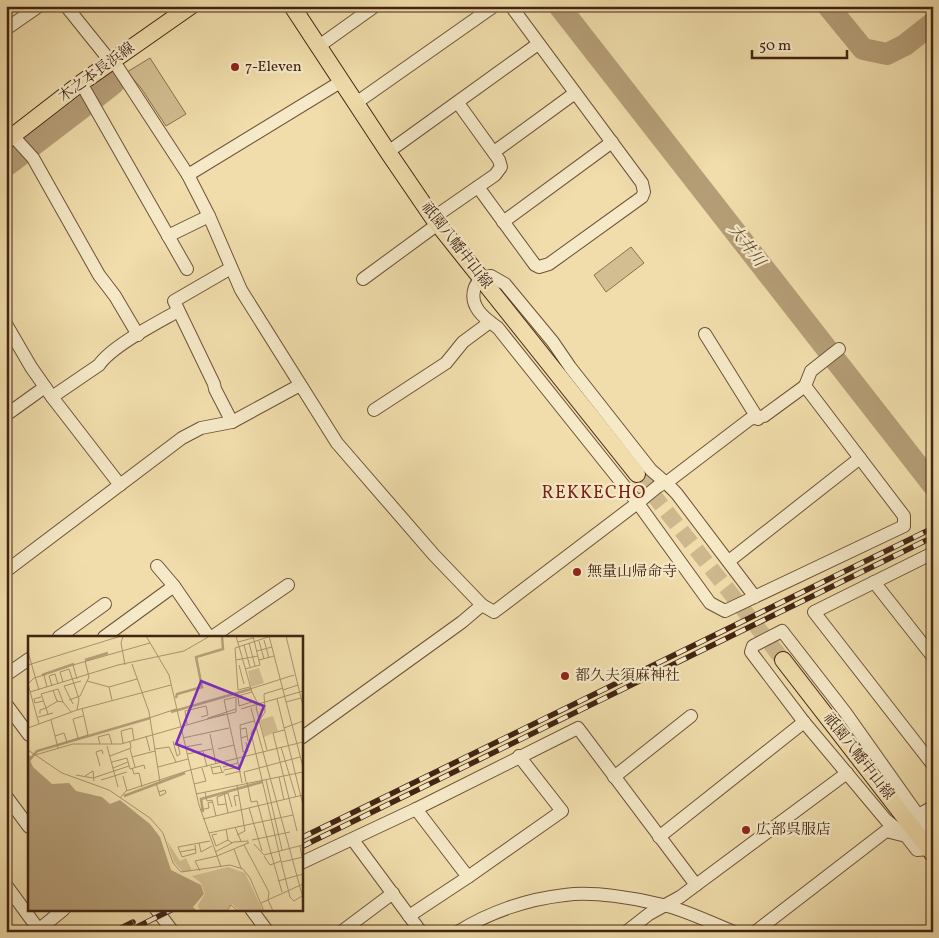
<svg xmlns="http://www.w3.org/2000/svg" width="939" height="938" viewBox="0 0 939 938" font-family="Vollkorn,'Noto Serif JP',serif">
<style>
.green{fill:#d2be91;stroke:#8a7152}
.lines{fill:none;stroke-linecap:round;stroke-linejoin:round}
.river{stroke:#b59e77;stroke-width:22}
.major-tunnel{stroke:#cdb88d;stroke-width:16;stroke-dasharray:16 8;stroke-linecap:butt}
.minor-casing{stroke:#6e5239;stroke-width:14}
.major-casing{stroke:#422413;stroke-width:18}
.minor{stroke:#f5e9c8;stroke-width:12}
.major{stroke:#f0ddab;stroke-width:16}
.rail-casing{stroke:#422413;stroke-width:5.5}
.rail{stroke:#f5e9c8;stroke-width:4;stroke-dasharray:11;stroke-linecap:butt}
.minor-bridge-casing{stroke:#6e5239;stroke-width:14;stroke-linecap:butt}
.minor-bridge{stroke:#f5e9c8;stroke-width:12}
.poi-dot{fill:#8f2418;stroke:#f5e9c8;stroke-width:2}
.labels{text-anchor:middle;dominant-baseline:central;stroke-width:4.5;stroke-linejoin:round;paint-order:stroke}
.poi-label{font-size:15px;fill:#422413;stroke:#f5e9c8;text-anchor:start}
.street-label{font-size:15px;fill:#422413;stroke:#f5e9c8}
.water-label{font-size:16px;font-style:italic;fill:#644931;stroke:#f5e9c8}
.quarter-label{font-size:18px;letter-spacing:1px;fill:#7a1f14;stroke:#f5e9c8}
.inset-river{fill:none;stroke:#b59e77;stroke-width:2.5}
.inset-road{fill:none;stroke:#aa936e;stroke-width:1}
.view{fill:#7b2cbf;fill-opacity:0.15;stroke:#7b2cbf;stroke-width:2.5}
.inset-edge{fill:none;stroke:#422413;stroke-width:2.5}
</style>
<rect width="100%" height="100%" fill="#f0ddab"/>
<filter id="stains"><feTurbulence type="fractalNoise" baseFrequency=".004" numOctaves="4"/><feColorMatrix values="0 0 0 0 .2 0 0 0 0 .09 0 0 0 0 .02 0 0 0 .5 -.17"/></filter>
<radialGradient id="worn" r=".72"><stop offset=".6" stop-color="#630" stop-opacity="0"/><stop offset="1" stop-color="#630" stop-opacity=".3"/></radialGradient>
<!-- green -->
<g class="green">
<polygon points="150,58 186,114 166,126 141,88 127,72"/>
<polygon points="631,247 644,263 606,292 594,275"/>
</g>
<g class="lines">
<!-- river -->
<g class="river">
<polyline points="559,6 933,485"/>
<polyline points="828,6 863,49 887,54 905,45 933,23"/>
<polyline points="95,98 114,83 118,77"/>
<polyline points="32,146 87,104"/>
<polyline points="6,166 22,154"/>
</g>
<!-- major-tunnel -->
<polyline class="major-tunnel" points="637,474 783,660"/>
<defs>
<g id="minor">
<polyline points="66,6 111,62"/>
<polyline points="6,29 39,6"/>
<polyline points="319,46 375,6"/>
<polyline points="113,60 188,175 209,216 241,290 337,443 434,555 482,605"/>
<polyline points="81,83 187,269"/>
<polyline points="356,103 494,6"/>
<polyline points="13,136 33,158 99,275 115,296 138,335"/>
<polyline points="388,152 538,44"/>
<polyline points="494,152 575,93"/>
<polyline points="188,175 342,81"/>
<polyline points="478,187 535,265 539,267 549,264 642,197 644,192 642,183 511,6"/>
<polyline points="433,218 495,175 501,167 499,160 458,103"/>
<polyline points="503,222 612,142"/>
<polyline points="168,236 209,216"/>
<polyline points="231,268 174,301 214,384 215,389 232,422"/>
<polyline points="363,279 438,224"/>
<polyline points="6,324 31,367 52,397 120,485"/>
<polyline points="705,334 758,419"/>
<polyline points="805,386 811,371 839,349"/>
<path d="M 52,397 L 99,365 C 112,346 157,323 178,311"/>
<polyline points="374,410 446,363 463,342 490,322"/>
<polyline points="6,415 45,387"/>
<path d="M 657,487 C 661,485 665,482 670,480 L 750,419 L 764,416 L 805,386 L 904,516 L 904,526 L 725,611 L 710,603 L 637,502 L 498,328 C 484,318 468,306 475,287 C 478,280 484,277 491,276 L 505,284 L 553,342 L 570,367 L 651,470 C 660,478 669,485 677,494 L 755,597"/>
<polyline points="933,557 931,554 814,612 933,765"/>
<polyline points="729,561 860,458"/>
<polyline points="157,566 174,586 209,637"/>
<polyline points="6,571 182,438 201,428 232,422 300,385"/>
<polyline points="874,582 933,657"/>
<polyline points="59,637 105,604"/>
<polyline points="104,637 174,586"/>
<polyline points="212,637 288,585"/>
<polyline points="6,675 29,659"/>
<polyline points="6,704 29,735"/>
<polyline points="301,738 462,622 482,605 494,612 644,498"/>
<polyline points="614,777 691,716"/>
<polyline points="6,796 29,827"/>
<polyline points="906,836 886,820 804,722 751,652 753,646 782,631 845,712 918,815"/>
<polyline points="659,837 804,722"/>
<polyline points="353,840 421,932"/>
<polyline points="301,863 416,809"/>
<polyline points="468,877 416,809 578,728 696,885"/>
<polyline points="6,885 39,930"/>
<polyline points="156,909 173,932"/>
<polyline points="251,909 268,932"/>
<polyline points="409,916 468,877 562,811 519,756"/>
<polyline points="36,932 64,909"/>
<polyline points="341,932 393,893"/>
<path d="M 458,932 C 489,912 528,899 565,895 C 593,891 635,898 663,905 C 686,910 711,923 734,932"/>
<polyline points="626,932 649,914 680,897 696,885 847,773"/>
<polyline points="755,932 886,831 906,836 917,850 929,849 931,837 918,815 933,807"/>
</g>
<g id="major">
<polyline points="292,6 388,152 433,218 637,474"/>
<polyline points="6,141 81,83 191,6"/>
<polyline points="783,660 933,854"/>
</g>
</defs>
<!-- minor casing -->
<use href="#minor" class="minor-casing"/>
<!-- major casing -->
<use href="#major" class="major-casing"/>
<!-- minor -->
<use href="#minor" class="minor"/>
<!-- major -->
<use href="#major" class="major"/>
<defs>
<g id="rail">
<polyline points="301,838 933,528"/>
<polyline points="301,847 933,537"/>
<polyline points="113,932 133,922"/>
<polyline points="127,932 173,909"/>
</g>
</defs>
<!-- rail casing -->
<use href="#rail" class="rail-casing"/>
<!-- rail -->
<use href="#rail" class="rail"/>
<defs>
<polyline id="minor-bridge" points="646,496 657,487"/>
</defs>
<!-- minor-bridge casing -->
<use href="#minor-bridge" class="minor-bridge-casing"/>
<!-- minor-bridge -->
<use href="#minor-bridge" class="minor-bridge"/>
</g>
<!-- markers -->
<g class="poi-dot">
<circle cx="235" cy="67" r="5"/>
<circle cx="577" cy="572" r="5"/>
<circle cx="565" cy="676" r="5"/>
<circle cx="746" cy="830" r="5"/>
</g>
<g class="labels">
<!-- poi labels -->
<g class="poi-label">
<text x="245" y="67">7-Eleven</text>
<text x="587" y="572">無量山帰命寺</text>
<text x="575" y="676">都久夫須麻神社</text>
<text x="756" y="830">広部呉服店</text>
</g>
<!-- street labels -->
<g class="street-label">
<text transform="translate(97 73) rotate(-36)">木之本長浜線</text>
<text transform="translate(456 246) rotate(52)">祇園八幡中山線</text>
<text transform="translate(858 757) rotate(52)">祇園八幡中山線</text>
</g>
<!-- water labels -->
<g class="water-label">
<text transform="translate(746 246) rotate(52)">大井川</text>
</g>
<!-- quarter labels -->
<g class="quarter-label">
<text x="594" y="493">REKKECHO</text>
</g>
</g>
<!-- overview -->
<g transform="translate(28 636)">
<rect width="275" height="275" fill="#f0ddab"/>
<path d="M 231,32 L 236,47 L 223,51 L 220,35 ZM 245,80 L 250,95 L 236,101 L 232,84 ZM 139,205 L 152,225 L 158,222 L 164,235 L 155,236 L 146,226 ZM 200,231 L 217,237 L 235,275 L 212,275 L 204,268 L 198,275 L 172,275 L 170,269 L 177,258 L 173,247 L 164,240 Z" fill="#d2be91"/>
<path d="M 0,120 L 5,120 L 2,124 L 5,131 L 24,148 L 41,147 L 48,155 L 74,161 L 82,168 L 92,164 L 122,188 L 132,201 L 143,234 L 173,249 L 176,258 L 165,271 L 169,275 L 0,275 Z" fill="#b59e77"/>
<path class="inset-river" d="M 57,24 L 80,17M 14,39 L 46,28M 148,62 L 149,58 L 174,51 L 168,21 L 195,13 L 194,0M 143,76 L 223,53M 0,126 L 9,115 L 122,82M 96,160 L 157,137M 175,176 L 173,163 L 234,146"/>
<path class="inset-road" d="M 95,0 L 93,7 L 97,29M 118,0 L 141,39 L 171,169 L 193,231M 208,0 L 224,56 L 230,68 L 228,71 L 231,83M 241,0 L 275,131M 258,0 L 275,70M 236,4 L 241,22M 231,5 L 236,23M 210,6 L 225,2M 221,7 L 227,30M 216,9 L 222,31M 229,15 L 244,11M 0,16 L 11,54M 208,24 L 230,20M 231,24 L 246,20M 104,28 L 121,76 L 132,146M 0,29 L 93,0M 211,29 L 216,48M 217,33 L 232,29 L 225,0M 49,43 L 45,29 L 122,7M 59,45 L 81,51M 35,46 L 32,36 L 41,33 L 51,63 L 49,74M 0,48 L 11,88M 0,48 L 6,42 L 16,39 L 19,51M 24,50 L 21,40 L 27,38 L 30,48M 222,51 L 210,54 L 207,12 L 243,0M 222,53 L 266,39M 25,54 L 29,65 L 35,66 L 43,76M 255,54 L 270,49M 2,56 L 90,29 L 156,15 L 182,0M 224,56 L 210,60 L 211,70 L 227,65M 13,61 L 6,63 L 7,67 L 15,65M 249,63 L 275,169M 41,64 L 52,60 L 61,41 L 57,25M 84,64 L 81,51 L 109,43M 30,65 L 18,72 L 13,58 L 30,53 L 35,66M 258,66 L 273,62M 45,68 L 36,50 L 53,45M 223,72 L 275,262M 208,73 L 208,61 L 196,64 L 210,127M 208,73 L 208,76 L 179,83 L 180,82 ZM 213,73 L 275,55M 12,78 L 12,74 L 18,72 L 20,78M 10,81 L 25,77M 121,82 L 148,73M 23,84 L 30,112M 231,84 L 239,114M 159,88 L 157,75 L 178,70 L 180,79 L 173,81M 0,92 L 49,74 L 143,49M 256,92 L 275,85M 213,93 L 218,92 L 220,105M 256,94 L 245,97 L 269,195M 182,98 L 188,128M 27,100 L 36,97 L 39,106M 118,100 L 122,115M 219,100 L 213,102 L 212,89 L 226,85M 50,102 L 45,83 L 55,80M 155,102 L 201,92M 213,102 L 215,116 L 220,115 L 218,106M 145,105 L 149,120 L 152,118 L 149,104M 95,107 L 93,95 L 104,92 L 106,104M 72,108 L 70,101 L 81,98 L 84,108M 29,109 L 60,99 L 54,72M 79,110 L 90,151M 157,111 L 174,108M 253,111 L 268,161M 102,113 L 107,131M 127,113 L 141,111 L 148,126M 190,113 L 206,109M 0,114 L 34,137 L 81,154 L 122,182 L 135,197 L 145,227 L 153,236 L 202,229 L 215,233 L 222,242 L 236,275M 175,115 L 179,131M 159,118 L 184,113M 7,119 L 45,108 L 93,108 L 197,78M 82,120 L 103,112 L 102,106M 104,121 L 127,115M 99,122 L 102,133 L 116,129 L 117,133M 84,126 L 99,122M 72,130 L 68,116 L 74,114 L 75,118M 183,130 L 185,138 L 196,136M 130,131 L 160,123M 195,131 L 210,127 L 214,147M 85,132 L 100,126M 104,132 L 106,138 L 111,137 L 114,151M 183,132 L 192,130 L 194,136M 196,134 L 211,131M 48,139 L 65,142 L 101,130M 197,139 L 213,135M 57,140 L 65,135 L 66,145M 95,140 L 99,155M 251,141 L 256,164M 73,144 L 99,136M 238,144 L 254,214M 218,146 L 216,136 L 272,121M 219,146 L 223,166 L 229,165 L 243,217M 128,147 L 132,160 L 138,157 L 137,154 L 131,156M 166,148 L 178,145 L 174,132M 209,149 L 217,195 L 209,199M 177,156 L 179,165 L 184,164 L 188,180M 196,157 L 200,177M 168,158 L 275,136M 92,162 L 98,155 L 162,134 L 275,106M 198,168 L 190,169 L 189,161 L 200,157 L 204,171M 208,170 L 206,160 L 211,159M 221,172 L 234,215M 172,174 L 181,172 L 180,167 L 184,166M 175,183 L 275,159M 207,191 L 213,205M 198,193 L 200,204 L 204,207M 181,197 L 265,179M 189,198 L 184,199 L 188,210 L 200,204M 224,204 L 262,196M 171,207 L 173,216 L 184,210M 226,208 L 236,219 L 275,209M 167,209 L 168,217 L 154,221 L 150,211 L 182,205M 216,209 L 241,256 L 240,264 L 245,275M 272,210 L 275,226M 206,213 L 213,232M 152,216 L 168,213M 187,216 L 206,206 L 220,205 L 220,208M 243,217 L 254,256M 189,220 L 220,207M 236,220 L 242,229 L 253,225 L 223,97 L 237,76 L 236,58 L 255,52M 253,225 L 262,261 L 266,265 L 274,260M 254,226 L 275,221M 172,235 L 167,225 L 189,220M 250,245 L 275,238M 233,267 L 275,248M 199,275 L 203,269 L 210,275"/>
<path class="view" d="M 173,45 L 236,70 L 211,133 L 148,108 Z"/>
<rect width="275" height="275" class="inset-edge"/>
</g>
<!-- margin -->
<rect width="939" height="938" fill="none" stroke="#f0ddab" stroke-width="25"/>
<rect x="8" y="8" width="924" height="923" fill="none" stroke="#422413" stroke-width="2.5"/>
<rect x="12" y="12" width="914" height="913" fill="none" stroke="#422413"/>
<!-- scale -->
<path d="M752 50v8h95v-8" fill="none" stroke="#422413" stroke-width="2.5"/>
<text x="759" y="50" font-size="15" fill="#422413" stroke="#f5e9c8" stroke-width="4" paint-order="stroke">50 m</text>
<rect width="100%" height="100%" filter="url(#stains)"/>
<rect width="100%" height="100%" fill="url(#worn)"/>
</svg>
